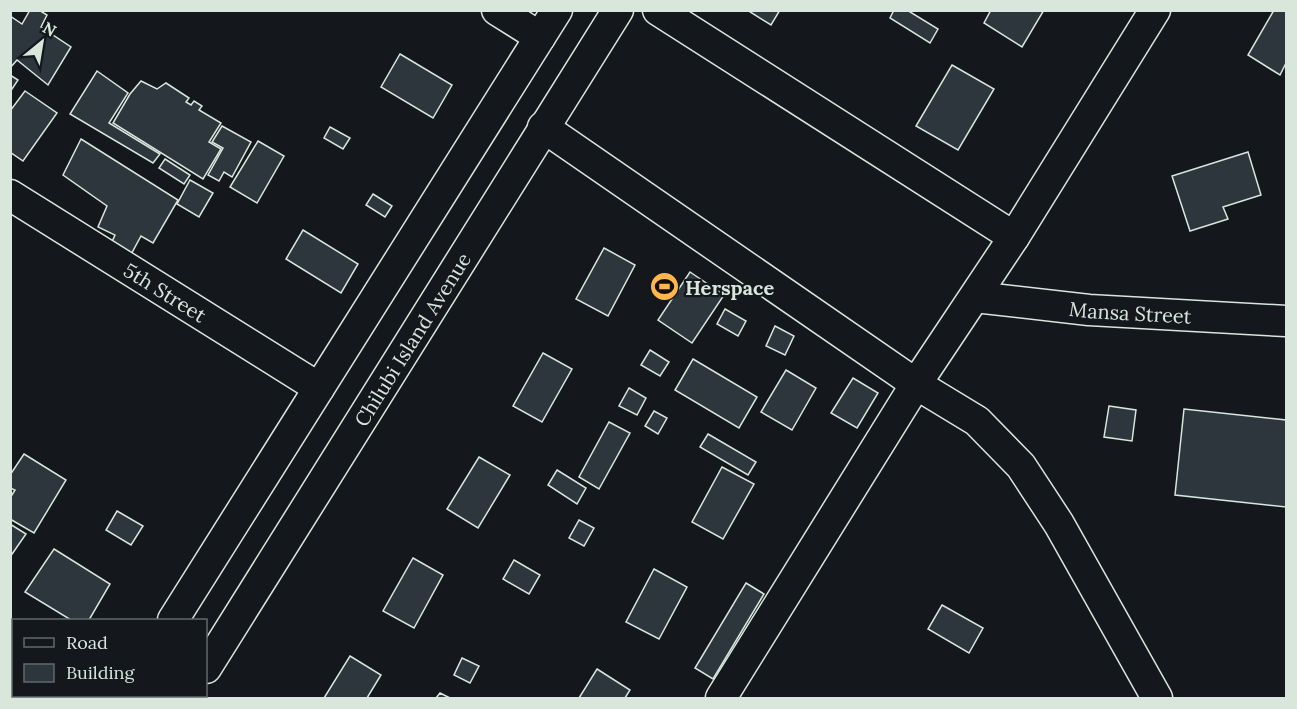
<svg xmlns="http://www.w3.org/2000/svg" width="1297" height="709" viewBox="0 0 1297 709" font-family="Lora,serif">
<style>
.building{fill:#2c363c;stroke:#d8e6dc;stroke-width:1.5}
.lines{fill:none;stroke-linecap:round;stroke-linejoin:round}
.minor-casing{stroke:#d8e6dc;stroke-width:33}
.minor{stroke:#14181c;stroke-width:30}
.labels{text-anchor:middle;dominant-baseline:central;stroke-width:4.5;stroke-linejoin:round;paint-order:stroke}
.poi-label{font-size:20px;font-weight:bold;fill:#d8e6dc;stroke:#14181c;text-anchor:start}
.street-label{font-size:20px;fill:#d8e6dc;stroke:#14181c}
</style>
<rect width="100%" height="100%" fill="#14181c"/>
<!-- building -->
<g class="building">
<polygon points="30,10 39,10 47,15 41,27 71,47 48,85 17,60 10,68 10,16 22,24"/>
<polygon points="747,10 780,10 771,25"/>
<polygon points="894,10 907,10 938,29 930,43 890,18"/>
<polygon points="991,10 1044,10 1022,47 984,23"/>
<polygon points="1274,10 1286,10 1286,63 1280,75 1248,55"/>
<polygon points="400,54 452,85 433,118 381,87"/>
<polygon points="952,65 994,89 958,150 916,126"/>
<polygon points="97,71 128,93 109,123 160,154 153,163 70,114"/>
<polygon points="10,75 18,80 10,92"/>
<polygon points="141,81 157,89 166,83 189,98 186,102 191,105 194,101 202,106 199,110 221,123 209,142 221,149 203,179 113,123 130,94"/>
<polygon points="25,91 57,113 23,161 10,152 10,111"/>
<polygon points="222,126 251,142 232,177 224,172 219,181 208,175 223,148 212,142"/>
<polygon points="330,127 350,138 343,149 324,138"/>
<polygon points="81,139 178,200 153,243 141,236 128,260 109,248 115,235 98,227 107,206 63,175"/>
<polygon points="258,141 284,156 257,203 230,187"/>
<polygon points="1248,152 1261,195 1223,207 1228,219 1190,231 1172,176"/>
<polygon points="165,159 190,175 184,184 159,168"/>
<polygon points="190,180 213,193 199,217 177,204"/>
<polygon points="373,194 392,206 385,217 366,205"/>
<polygon points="303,230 358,264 341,293 286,259"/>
<polygon points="604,248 635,265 608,316 576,299"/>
<polygon points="690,272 724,295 692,343 658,320"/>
<polygon points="725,309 746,321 738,336 717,324"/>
<polygon points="775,326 794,336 785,355 766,346"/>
<polygon points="650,350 669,362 660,376 641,365"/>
<polygon points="543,353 572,369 542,422 513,406"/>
<polygon points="693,359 757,397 739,428 675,390"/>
<polygon points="786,370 816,388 792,430 761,412"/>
<polygon points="853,378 878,393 857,428 831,413"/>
<polygon points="629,388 646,398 637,415 619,406"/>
<polygon points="1109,406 1136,410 1132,441 1104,437"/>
<polygon points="1184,409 1286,420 1286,507 1175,495"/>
<polygon points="654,411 667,418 658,434 645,426"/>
<polygon points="609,422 630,433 599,489 579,477"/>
<polygon points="708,434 756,462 748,475 700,447"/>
<polygon points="24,454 66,480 34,533 10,519 10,498 15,490 10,488 10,475"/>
<polygon points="479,457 510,475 478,528 447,509"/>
<polygon points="722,467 754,484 723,539 692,522"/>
<polygon points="557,470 586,488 577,504 548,485"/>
<polygon points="117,511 143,526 131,545 106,530"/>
<polygon points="579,520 594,528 584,546 569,538"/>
<polygon points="10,524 26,534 10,557"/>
<polygon points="54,549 110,584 89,620 71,620 25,592"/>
<polygon points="413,558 443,575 414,628 383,611"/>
<polygon points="514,560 540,575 529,594 503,579"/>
<polygon points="654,569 687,587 659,639 626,622"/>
<polygon points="746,583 764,594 713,679 695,668"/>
<polygon points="942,605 983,628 969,653 928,629"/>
<polygon points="350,656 381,675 367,698 324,698"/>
<polygon points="462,658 479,666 470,683 454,675"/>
<polygon points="597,669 630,690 625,698 579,698"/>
<polygon points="440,693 450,698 436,698"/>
</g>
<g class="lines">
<defs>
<g id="minor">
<polyline points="497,10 540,37"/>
<polyline points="658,10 1014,237"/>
<polyline points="543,127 916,384 977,421 1021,466 1059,524 1157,698"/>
<path id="s1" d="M 10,195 L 319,388"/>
<path id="s2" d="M 975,297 L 1089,310 L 1286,321"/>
<polyline points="173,620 557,10"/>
<path id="s3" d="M 206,668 L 618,10"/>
<polyline points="10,670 14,672"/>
<polyline points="52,696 57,698"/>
<polyline points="124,698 126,696"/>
<polyline points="186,698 188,696"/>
<polyline points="721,698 916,384 1014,237 1155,10"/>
</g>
</defs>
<!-- minor casing -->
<use href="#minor" class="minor-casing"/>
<!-- minor -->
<use href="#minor" class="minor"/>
</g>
<!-- icons -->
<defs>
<symbol id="stadium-disc" viewBox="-11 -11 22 22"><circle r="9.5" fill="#ffb74d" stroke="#14181c"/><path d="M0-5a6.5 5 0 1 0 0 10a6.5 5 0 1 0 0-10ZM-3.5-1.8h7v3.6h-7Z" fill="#111"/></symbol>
</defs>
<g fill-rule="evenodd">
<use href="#stadium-disc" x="648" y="270" width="33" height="33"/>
</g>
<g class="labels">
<!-- poi labels -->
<g class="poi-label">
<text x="685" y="287">Herspace</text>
</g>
<!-- street labels -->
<g class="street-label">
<text stroke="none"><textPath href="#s1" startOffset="183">5th Street</textPath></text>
<text stroke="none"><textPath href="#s2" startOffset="156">Mansa Street</textPath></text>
<text stroke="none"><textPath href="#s3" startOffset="388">Chilubi Island Avenue</textPath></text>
</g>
</g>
<!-- border -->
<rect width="1297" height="709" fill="none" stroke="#d8e6dc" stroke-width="24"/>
<!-- legend -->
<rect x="12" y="619" width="195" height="78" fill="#14181c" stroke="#626a69" stroke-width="1.5"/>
<rect x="24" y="638" width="30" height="9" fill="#14181c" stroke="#626a69" stroke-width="1.5"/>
<text x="66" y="649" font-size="18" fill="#d8e6dc">Road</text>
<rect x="24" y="664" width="30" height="18" fill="#2c363c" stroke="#626a69" stroke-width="1.5"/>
<text x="66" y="679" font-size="18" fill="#d8e6dc">Building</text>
<!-- north arrow -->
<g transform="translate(42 42) rotate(30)" stroke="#14181c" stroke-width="4.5" paint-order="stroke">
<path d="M0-4.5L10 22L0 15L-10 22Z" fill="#d8e6dc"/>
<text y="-9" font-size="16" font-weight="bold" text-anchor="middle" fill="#d8e6dc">N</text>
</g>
</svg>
